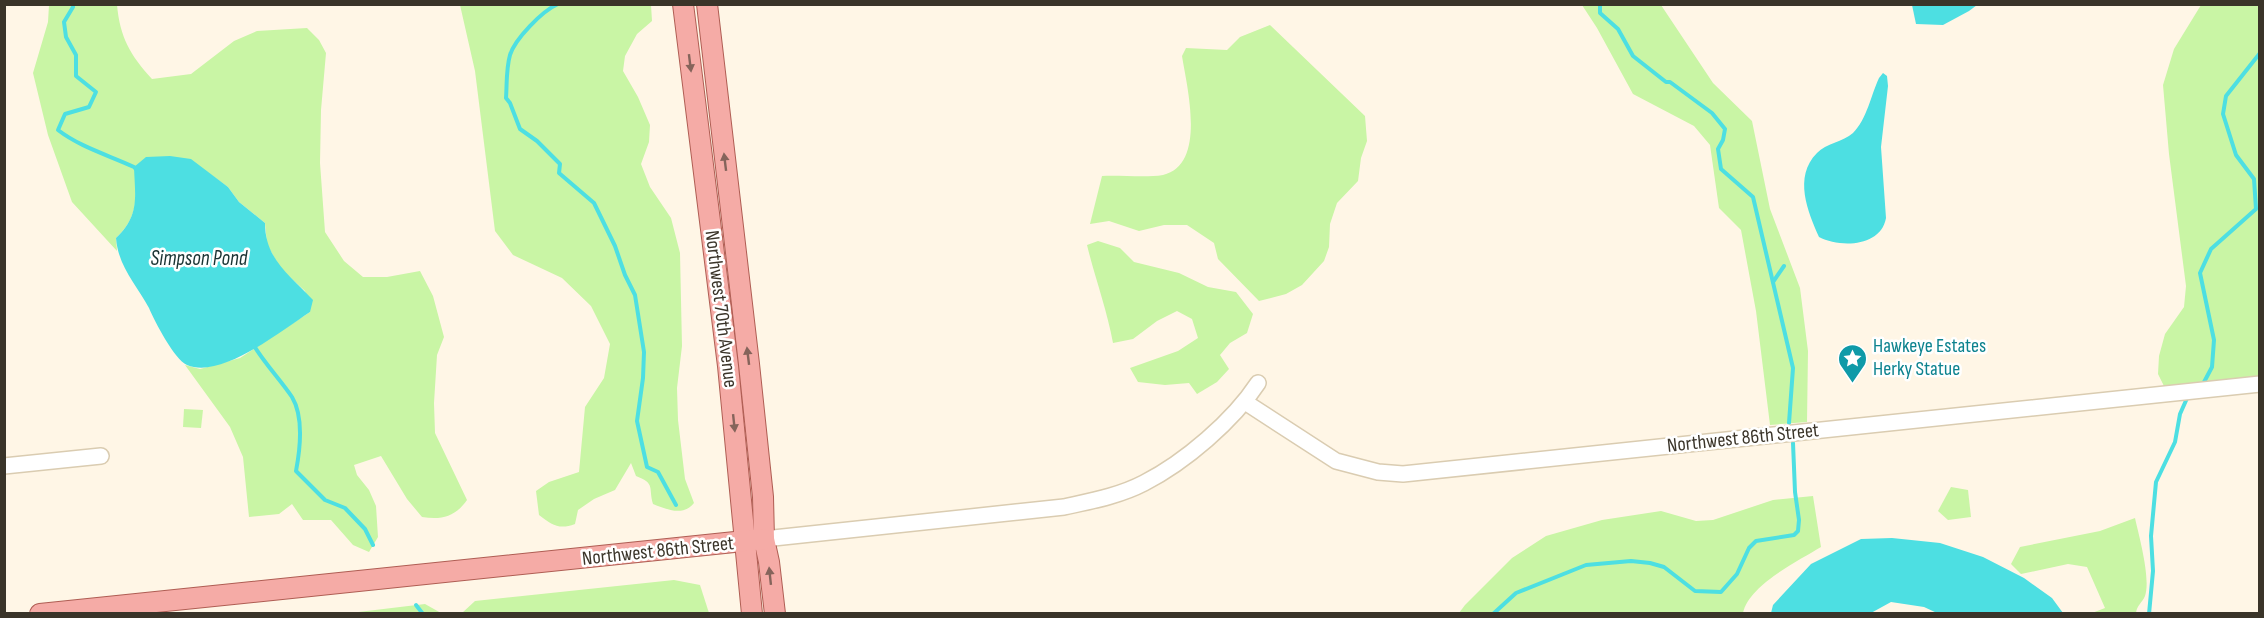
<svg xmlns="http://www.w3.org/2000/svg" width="2264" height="618" viewBox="0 0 2264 618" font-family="'Sofia Sans Condensed',sans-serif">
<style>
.green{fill:#c9f5a5}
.water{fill:#4ddfe2}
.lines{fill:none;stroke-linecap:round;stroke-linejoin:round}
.stream{stroke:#4ddfe2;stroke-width:4}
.minor-casing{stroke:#daccb1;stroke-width:18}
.major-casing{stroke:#af5d53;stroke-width:22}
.minor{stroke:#fff;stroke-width:15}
.major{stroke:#f5aba6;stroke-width:20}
.oneway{fill:#85645b}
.labels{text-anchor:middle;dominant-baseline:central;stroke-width:5;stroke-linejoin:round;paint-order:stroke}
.street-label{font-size:20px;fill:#3a3429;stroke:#fff}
.culture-label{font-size:20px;fill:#0d838f;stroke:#fff;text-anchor:start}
.water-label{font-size:21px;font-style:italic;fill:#1a3333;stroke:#fff}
</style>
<rect width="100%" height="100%" fill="#fff6e6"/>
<!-- green -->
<g class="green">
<path d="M 49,5 L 117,5 C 120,37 130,55 152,79 L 191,74 L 234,41 L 257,31 L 307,28 L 319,40 L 326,53 L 321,110 L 320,163 L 325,232 L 344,261 L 363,277 L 387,277 L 420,271 L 433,296 L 444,337 L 437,355 L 434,403 L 435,433 L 467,500 C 455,517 442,520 422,517 L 407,499 L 381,456 L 354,465 L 357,475 L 369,490 L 376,506 L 378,537 L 369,552 L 353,545 L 331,520 L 303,520 L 292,504 L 279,514 L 249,517 L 243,457 L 230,427 L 185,365 L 200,369 L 240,358 L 310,312 L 305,291 L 280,268 L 267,244 L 265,223 L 239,202 L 228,187 L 210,174 L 135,182 C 137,206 134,221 116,238 L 117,251 L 72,202 L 48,135 L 33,73 L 48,22 Z"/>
<path d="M 460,5 L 651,5 L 652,21 L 637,34 L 625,56 L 623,71 L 638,97 L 650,125 L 649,142 L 641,164 L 650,187 L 671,218 L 680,253 L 682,346 L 677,388 L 678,420 L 685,479 L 694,503 C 683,517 666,509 653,504 C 648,487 656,484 636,476 L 631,463 L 615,490 L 594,499 L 578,510 L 575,524 C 559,530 552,525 539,515 L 536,491 L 549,482 L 579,472 L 585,407 L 604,378 L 610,344 L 591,306 L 562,278 L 513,255 L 495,231 L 475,71 Z"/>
<polygon points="1582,5 1661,5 1713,83 1752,121 1770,209 1800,288 1808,351 1807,422 1770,425 1756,311 1741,230 1719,208 1710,145 1694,126 1633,94 1597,28"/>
<polygon points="2201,5 2259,5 2259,378 2182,388 2164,386 2158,374 2159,356 2165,334 2184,307 2186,286 2169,154 2163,85 2174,49"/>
<path d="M 1270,25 L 1365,116 L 1367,141 L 1361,158 L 1358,181 L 1337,203 L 1330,224 L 1329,247 L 1324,261 L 1302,285 L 1286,294 L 1259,301 L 1218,259 L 1214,243 L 1187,225 L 1164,225 L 1139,231 L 1109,221 L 1090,224 L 1102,176 C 1121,175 1146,178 1163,175 C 1207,165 1187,87 1182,56 L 1186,48 L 1227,50 L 1240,37 Z"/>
<path d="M 1098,241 L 1120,248 L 1134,262 L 1179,273 L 1208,287 L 1236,292 L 1253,314 L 1247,333 L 1230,343 L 1220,355 L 1229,369 L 1217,382 L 1197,394 L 1189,383 L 1165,385 L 1138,382 L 1130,368 L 1178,351 L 1198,338 L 1192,319 L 1177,311 L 1157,321 L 1133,339 L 1113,343 C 1107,310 1095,278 1087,245 Z"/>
<polygon points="184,409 203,410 201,428 183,427"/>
<polygon points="1951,487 1968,490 1971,517 1948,520 1938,511"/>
<path d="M 1813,496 L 1821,547 C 1798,561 1749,585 1743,613 L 1459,613 L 1465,605 L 1512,558 L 1546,536 L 1602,520 L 1661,511 L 1696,521 L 1713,520 L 1773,500 Z"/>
<path d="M 2135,518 C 2139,536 2151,579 2145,596 C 2142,603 2137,605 2136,613 L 2092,613 L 2105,608 L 2087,567 L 2068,564 L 2021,574 L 2011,564 L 2020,547 L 2100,531 Z"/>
<polygon points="674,580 700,585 709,613 462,613 475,601"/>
<polygon points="425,604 441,613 350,613"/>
</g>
<!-- water -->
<g class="water">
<polygon points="1912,5 1912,4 1977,5 1969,11 1943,25 1916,24"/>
<path d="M 1883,73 L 1887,76 L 1888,86 L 1881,147 L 1886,218 C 1881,247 1840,248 1819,237 C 1808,212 1793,177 1817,153 C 1826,143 1843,142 1853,133 C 1867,119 1871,95 1879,78 Z"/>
<path d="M 170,156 L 191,159 L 228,187 L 239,202 L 265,223 C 265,260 291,276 313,300 L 310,312 C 282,330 221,380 187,365 C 174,359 155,322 149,308 C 136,284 118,266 116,238 C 140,215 135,197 134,167 L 146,157 Z"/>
<polygon points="1892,538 1940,543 1983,557 2024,578 2052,598 2063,613 1937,613 1924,607 1891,602 1871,613 1771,613 1773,605 1811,564 1861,539"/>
</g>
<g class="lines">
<!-- stream -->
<g class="stream">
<path d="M 73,4 L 73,7 L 64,22 L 66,37 L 76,55 L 76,76 L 96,92 L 89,107 L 65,114 L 58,130 C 80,147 108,155 134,167 L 138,171"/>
<path d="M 558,4 C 542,11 515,39 510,55 C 506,69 507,84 506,98 L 510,103 L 520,129 L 537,141 L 560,164 L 559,173 L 594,203 L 615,246 L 625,275 L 635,295 L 644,352 L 643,378 L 637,421 L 647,467 L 658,472 L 676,505"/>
<polyline points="1600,4 1600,13 1618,29 1633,56 1666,82 1670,82 1712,113 1725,129 1723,140 1718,149 1721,169 1753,197 1793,368 1789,423"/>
<polyline points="1773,282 1784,266"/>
<path d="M 253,344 C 264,363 280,379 292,397 C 304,417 300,450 296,471 L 325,500 L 345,508 L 365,529 L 373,545"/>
<polyline points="2203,384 2212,367 2214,340 2200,273 2211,249 2256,209 2254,179 2236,155 2223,114 2226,96 2260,53"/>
<polyline points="416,605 423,614"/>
<polyline points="1493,614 1516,593 1586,565 1631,561 1650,563 1664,567 1695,591 1721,592 1737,574 1749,548 1756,541 1794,535 1798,531 1799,520 1795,492 1793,443"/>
<polyline points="2149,614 2153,571 2151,536 2156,482 2175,442 2180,414 2188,396"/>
</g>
<defs>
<g id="minor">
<polyline points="1245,402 1336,461 1378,472 1403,474 2260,384"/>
<polyline points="4,466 101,456"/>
<path d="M 764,539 L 1064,507 C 1091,501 1119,496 1144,483 C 1185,462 1233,421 1258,383"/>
</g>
<g id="major">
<polyline points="683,4 728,366 752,614"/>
<polyline points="707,4 749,364 763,497 764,539 769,562 775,614"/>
<polyline points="40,614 764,539"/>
</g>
</defs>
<!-- minor casing -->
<use href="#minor" class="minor-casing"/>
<!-- major casing -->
<use href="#major" class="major-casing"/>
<!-- minor -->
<use href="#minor" class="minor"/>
<!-- major -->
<use href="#major" class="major"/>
</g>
<!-- one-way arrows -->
<defs><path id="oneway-solid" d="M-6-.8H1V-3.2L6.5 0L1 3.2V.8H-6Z" transform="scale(1.5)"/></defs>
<g class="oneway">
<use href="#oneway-solid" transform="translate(690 63) rotate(83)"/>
<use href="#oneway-solid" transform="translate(725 162) rotate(-97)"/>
<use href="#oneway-solid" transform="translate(748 356) rotate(-97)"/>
<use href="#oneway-solid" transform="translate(734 423) rotate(84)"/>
<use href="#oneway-solid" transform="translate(770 576) rotate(-96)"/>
</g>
<!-- icons -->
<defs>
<symbol id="sight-pin" viewBox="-11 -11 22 30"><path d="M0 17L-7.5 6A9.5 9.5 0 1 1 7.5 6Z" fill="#0f9aa8" stroke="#fff"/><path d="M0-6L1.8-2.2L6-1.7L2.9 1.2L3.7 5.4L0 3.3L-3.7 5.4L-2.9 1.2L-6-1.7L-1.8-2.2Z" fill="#fff"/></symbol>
</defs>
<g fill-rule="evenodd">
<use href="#sight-pin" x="1836" y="342" width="33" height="45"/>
</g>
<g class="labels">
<!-- street labels -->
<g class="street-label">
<text transform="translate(721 309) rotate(83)">Northwest 70th Avenue</text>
<text transform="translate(1743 438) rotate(-6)">Northwest 86th Street</text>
<text transform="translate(658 551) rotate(-6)">Northwest 86th Street</text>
</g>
<!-- culture labels -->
<g class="culture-label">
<text x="1873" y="346">Hawkeye Estates<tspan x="1873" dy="23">Herky Statue</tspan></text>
</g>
<!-- water labels -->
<g class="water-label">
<text x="199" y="258">Simpson Pond</text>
</g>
</g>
<!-- border -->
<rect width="2264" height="618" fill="none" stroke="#3a3429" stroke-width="12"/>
</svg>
